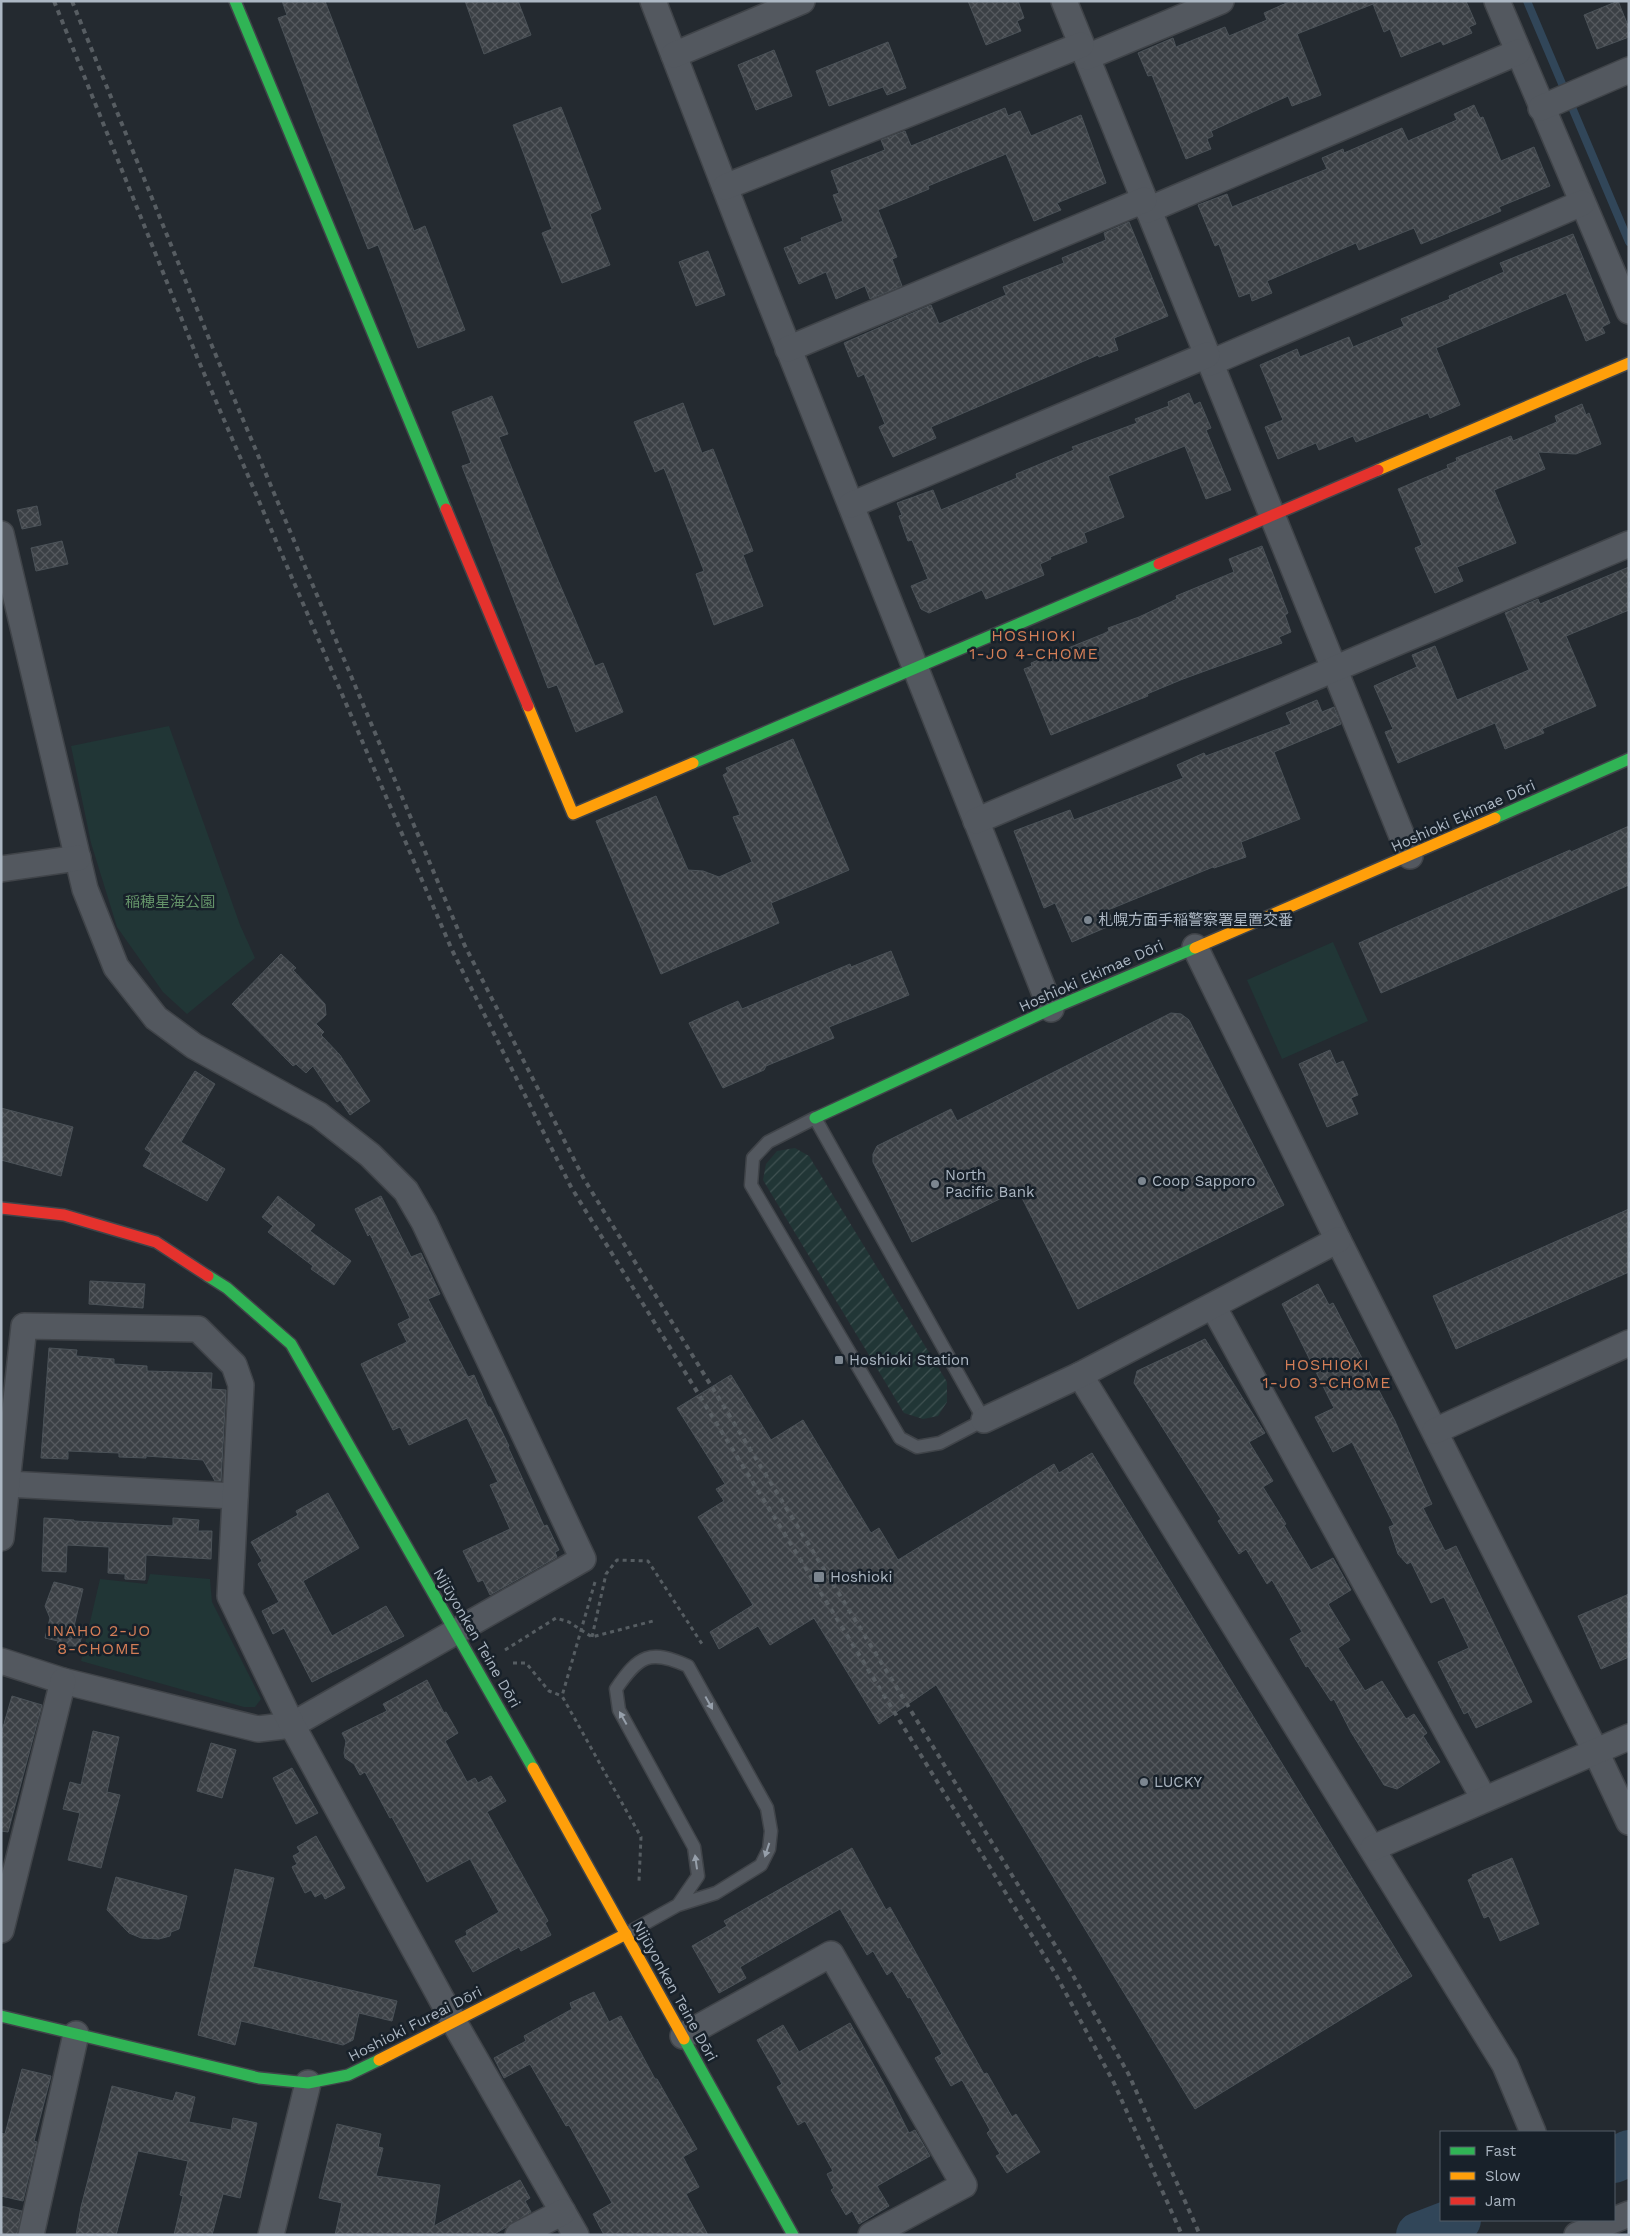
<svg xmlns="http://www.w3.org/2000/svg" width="1630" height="2236" viewBox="0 0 1630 2236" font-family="'Work Sans','Noto Sans JP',sans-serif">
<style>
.park{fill:#213636}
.garden{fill:url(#garden-furrows)}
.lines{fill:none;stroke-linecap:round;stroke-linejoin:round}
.stream{stroke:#314659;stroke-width:8}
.river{stroke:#314659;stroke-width:46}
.building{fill:url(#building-cross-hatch);stroke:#4b5258}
.lane-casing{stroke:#404449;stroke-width:15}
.street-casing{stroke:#404449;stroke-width:28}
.fast-casing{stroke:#404449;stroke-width:14}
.slow-casing{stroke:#404449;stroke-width:14}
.jam-casing{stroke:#404449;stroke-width:14}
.path{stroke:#565d62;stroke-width:3;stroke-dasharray:4 4;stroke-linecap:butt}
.lane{stroke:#53585f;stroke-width:12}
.street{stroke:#53585f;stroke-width:25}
.fast{stroke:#30b455;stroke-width:11}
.slow{stroke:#ff9f0a;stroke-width:11}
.jam{stroke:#e5322d;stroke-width:11}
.rail{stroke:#575d62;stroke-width:4;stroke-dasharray:5 5;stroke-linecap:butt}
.oneway{fill:#969faa}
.poi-dot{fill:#7c8690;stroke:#18212a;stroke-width:2}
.labels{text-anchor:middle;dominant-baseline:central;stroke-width:5;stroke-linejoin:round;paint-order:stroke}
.street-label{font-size:15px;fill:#acb7c3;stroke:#18212a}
.park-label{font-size:15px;fill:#649369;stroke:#18212a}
.poi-label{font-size:15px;fill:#acb7c3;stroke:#18212a;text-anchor:start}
.neighbourhood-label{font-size:16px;letter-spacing:1px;fill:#d37e57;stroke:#18212a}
</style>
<defs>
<pattern id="garden-furrows" width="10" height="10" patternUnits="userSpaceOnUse" patternTransform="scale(1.25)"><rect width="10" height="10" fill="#213636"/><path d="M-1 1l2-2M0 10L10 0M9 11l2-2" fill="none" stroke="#3f5151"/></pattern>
<pattern id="building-cross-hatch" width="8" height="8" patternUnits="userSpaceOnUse" patternTransform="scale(1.25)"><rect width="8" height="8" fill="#3b4045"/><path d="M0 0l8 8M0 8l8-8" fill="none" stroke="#55595e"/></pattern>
</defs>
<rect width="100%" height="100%" fill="#242a30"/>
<!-- park -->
<g class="park">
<polygon points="169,726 240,925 255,958 187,1014 163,992 117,927 91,843 71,746"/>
<polygon points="1333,942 1368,1021 1282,1059 1247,980"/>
<polygon points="150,1574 210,1579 212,1602 261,1699 255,1707 244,1707 81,1661 100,1579 147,1584"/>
</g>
<!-- garden -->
<polygon class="garden" points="795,1148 809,1156 947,1382 947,1402 938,1416 923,1419 904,1413 763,1180 766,1164 777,1151"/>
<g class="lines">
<!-- stream -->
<polyline class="stream" points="1527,1 1629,242"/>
<!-- river -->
<g class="river">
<polyline points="1614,2160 1629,2153"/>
<polyline points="1419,2235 1458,2220"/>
</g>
</g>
<!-- building -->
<g class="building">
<polygon points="282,1 325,1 414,231 425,226 465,330 418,348 378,245 368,249 317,121 278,18 287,15"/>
<polygon points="465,1 518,1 531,35 484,54"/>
<polygon points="968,1 1018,1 1024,18 1017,21 1021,31 986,45"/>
<polygon points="1291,1 1466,1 1476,24 1469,27 1472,33 1443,45 1441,41 1401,57 1390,29 1384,32 1373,4 1297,34 1321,95 1292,106 1288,96 1211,131 1213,136 1207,139 1211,149 1186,159 1152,75 1148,76 1138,53 1173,38 1176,47 1225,27 1229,36 1267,20 1264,13"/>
<polygon points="1618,1 1629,28 1629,37 1597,49 1584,15"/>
<polygon points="888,42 906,88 887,95 883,87 829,106 816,71"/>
<polygon points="774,50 792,96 756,110 738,65"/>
<polygon points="1474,105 1480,118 1483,117 1501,161 1534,147 1550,186 1499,207 1501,211 1421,244 1414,228 1359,250 1356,243 1267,281 1272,293 1252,301 1250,293 1239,297 1219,244 1215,246 1198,205 1227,194 1232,207 1327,169 1322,158 1343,149 1344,153 1402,128 1408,141 1457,120 1454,114"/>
<polygon points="561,107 601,209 590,214 610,265 562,283 542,233 552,229 513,125"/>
<polygon points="1005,108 1008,116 1020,111 1031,136 1081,115 1106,183 1057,203 1061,210 1034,221 1006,154 928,186 929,189 878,210 897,257 892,259 902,286 870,299 865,286 836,299 826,272 799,284 784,248 802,241 801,238 843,221 833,195 839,193 831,171 885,150 881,140 905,131 911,146"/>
<polygon points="1129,222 1168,316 1114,338 1118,350 1099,357 1098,355 931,427 936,438 893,457 879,427 885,424 864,374 858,377 844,343 931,305 939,324 1006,295 1003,287 1064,263 1062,258 1106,240 1104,233"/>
<polygon points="1573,234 1610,323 1602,327 1605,333 1586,341 1566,293 1436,348 1460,405 1430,418 1428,413 1356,442 1353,436 1319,450 1316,443 1278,459 1265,427 1283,420 1260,365 1297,349 1300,357 1349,337 1353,347 1404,326 1401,319 1450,299 1449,296 1504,272 1500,263"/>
<polygon points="708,251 725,295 696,306 679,262"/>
<polygon points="1189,393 1194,405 1200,402 1211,428 1206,430 1231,490 1206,499 1185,446 1108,476 1124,517 1084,533 1087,542 1050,557 1051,559 1040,564 1044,575 986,599 982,590 929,613 921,609 911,586 928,579 912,540 908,541 899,516 902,515 897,503 933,490 941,510 1017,478 1016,474 1074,450 1072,447 1137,423 1135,419 1169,406 1168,402"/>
<polygon points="492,396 508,434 499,437 551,564 595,666 603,663 623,712 576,732 557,685 548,688 462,466 471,463 452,412"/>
<polygon points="683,403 702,453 713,449 753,551 743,555 763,606 714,625 696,574 704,571 668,478 664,468 655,472 634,422"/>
<polygon points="1582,404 1586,415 1589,413 1601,444 1576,454 1538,452 1545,469 1494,490 1516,543 1457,567 1463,581 1435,593 1415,548 1422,545 1398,489 1448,468 1447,465 1457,461 1456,458 1511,436 1513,441 1557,422 1555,416"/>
<polygon points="37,506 41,525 22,529 17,510"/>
<polygon points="62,541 68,564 36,571 31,548"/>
<polygon points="1262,546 1288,613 1285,615 1291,632 1279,637 1282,643 1183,679 1147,694 1148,696 1051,735 1024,669 1032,666 1031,663 1103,634 1109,631 1108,628 1139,617 1177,599 1176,596 1234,572 1229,559"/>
<polygon points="1629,567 1629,610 1566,636 1596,706 1542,729 1544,733 1505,749 1495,723 1398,763 1385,732 1393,729 1374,686 1417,667 1412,655 1435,646 1457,700 1529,670 1505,613 1538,599 1540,604"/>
<polygon points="1317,700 1322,712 1334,707 1341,724 1274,752 1300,819 1241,842 1246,857 1214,868 1213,867 1108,910 1114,924 1072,942 1055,903 1044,908 1014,831 1070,810 1074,820 1183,778 1177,765 1204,753 1206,756 1291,724 1286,713"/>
<polygon points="793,739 849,870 771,903 779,923 661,974 596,821 656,796 688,870 703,871 719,877 752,862 733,817 740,815 723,775 728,772 726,768"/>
<polygon points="1629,826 1629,885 1381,993 1359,943 1570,850 1571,852"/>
<polygon points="891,951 909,995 829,1027 834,1038 766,1066 764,1070 723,1088 689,1023 738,1001 742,1009 850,964 851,967"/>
<polygon points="281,954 296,968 293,970 325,1004 326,1015 316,1024 324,1032 321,1035 340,1055 370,1101 350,1115 340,1100 337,1102 313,1066 306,1073 296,1064 293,1066 232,1004"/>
<polygon points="1171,1013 1181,1014 1189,1020 1284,1205 1078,1309 1018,1190 912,1242 873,1162 873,1154 877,1146 951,1109 957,1121"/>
<polygon points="1330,1050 1336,1064 1343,1061 1358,1095 1351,1098 1358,1114 1327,1127 1299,1064"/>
<polygon points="195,1071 215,1084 181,1142 225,1169 207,1201 143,1166 151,1153 145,1149"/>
<polygon points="1,1108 73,1127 61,1176 1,1160"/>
<polygon points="278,1196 315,1225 310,1231 351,1261 334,1285 311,1269 313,1266 268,1232 273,1226 262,1217"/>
<polygon points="381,1196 411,1257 421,1253 440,1294 428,1299 468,1377 474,1375 488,1407 490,1407 509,1446 508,1447 544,1526 547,1525 559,1550 555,1552 557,1557 490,1595 483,1580 478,1582 463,1551 510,1529 490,1485 498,1482 467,1418 409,1445 400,1427 393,1430 361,1364 407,1342 398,1324 410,1318 370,1234 368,1236 355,1209"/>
<polygon points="1629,1209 1629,1272 1456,1349 1433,1296"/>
<polygon points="90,1281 145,1284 143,1308 89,1304"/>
<polygon points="1318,1284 1329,1305 1333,1303 1395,1421 1432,1504 1423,1508 1445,1551 1456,1546 1532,1702 1476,1728 1468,1712 1464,1714 1438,1662 1469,1648 1444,1597 1431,1603 1411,1562 1407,1564 1398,1554 1389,1527 1394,1525 1352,1442 1333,1452 1315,1417 1334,1408 1282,1304"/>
<polygon points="1205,1339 1265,1433 1249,1442 1273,1481 1263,1487 1286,1524 1284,1525 1311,1570 1333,1558 1351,1590 1328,1604 1350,1640 1338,1648 1365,1691 1382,1681 1406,1719 1414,1714 1427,1733 1423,1736 1440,1762 1397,1789 1384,1785 1351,1732 1334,1699 1331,1701 1308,1666 1306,1667 1290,1639 1302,1632 1272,1580 1267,1584 1246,1549 1239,1554 1218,1521 1221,1519 1134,1383 1137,1371"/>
<polygon points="49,1348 77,1350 76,1356 114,1359 114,1364 147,1366 147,1371 212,1373 211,1389 226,1390 221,1481 215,1481 203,1460 146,1456 146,1458 119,1457 119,1453 68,1451 68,1459 41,1458"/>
<polygon points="731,1375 771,1440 803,1420 871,1533 879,1528 898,1560 1054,1464 1059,1473 1092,1453 1412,1976 1195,2109 936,1685 879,1724 814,1618 770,1645 758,1626 719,1649 710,1632 753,1605 698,1517 724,1501 716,1489 725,1484 677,1408"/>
<polygon points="328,1493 359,1548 303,1581 332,1636 386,1606 404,1636 312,1682 284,1628 273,1634 262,1611 279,1602 258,1564 262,1561 251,1542 298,1515 296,1511"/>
<polygon points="44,1518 74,1520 74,1521 173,1526 173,1518 199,1520 198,1531 212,1531 211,1559 146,1555 145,1580 125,1579 125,1574 108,1573 109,1547 67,1545 66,1572 42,1571"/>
<polygon points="54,1582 83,1589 74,1626 84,1628 78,1650 57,1645 58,1641 45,1638 50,1618 45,1606"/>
<polygon points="1629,1594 1629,1657 1601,1669 1578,1616"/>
<polygon points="427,1680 444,1713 446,1712 458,1733 445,1741 467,1782 475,1778 478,1783 491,1776 506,1801 487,1812 548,1921 545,1923 551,1935 521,1951 519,1947 473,1972 455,1941 467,1935 466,1931 499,1912 470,1859 427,1882 392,1817 390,1818 365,1772 360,1775 354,1764 345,1758 344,1753 346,1741 342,1733 387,1711 383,1704"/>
<polygon points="12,1696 42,1705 8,1832 1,1831 1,1734"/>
<polygon points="93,1731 119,1737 107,1792 120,1795 101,1868 68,1860 80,1813 63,1809 70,1782 81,1785"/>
<polygon points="211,1743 236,1750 222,1798 197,1791"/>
<polygon points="292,1768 318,1813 296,1824 273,1778"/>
<polygon points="316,1836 345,1888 325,1899 322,1893 315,1897 311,1890 305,1893 292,1867 297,1864 293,1856 300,1852 297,1847"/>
<polygon points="852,1848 886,1910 890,1907 984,2074 987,2073 1012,2117 1016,2114 1040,2152 1007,2173 996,2156 1000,2154 987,2133 990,2130 962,2080 951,2086 935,2058 942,2054 910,1997 908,1998 892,1971 887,1975 873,1951 867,1955 840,1909 740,1967 746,1978 719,1993 692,1946 727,1926 724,1921"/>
<polygon points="1512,1858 1539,1924 1500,1941 1489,1916 1484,1918 1468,1880 1473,1877 1472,1875"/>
<polygon points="235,1869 274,1878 253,1967 397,2001 392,2021 359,2013 353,2040 343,2045 241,2021 235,2045 198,2035"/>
<polygon points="116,1877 187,1896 179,1929 171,1932 170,1936 159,1939 141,1938 129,1933 107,1910"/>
<polygon points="594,1992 609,2022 621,2016 655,2079 657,2079 697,2149 683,2157 699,2187 686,2194 708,2235 604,2235 593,2214 612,2203 569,2125 566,2126 530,2064 504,2078 494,2058 526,2041 524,2036 572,2009 570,2003"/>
<polygon points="850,2023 886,2087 909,2133 915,2130 930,2156 877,2186 889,2206 859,2224 852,2211 846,2215 831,2190 834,2188 827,2174 833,2171 805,2121 798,2125 777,2087 782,2084 757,2040 783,2025 799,2052"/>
<polygon points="22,2069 51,2076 34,2141 37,2142 23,2201 1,2196 1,2133 5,2134"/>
<polygon points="112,2086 173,2101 176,2092 195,2097 189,2122 231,2130 233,2118 257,2123 240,2198 223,2194 212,2235 174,2235 183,2196 180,2195 188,2161 138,2151 116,2235 76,2235 81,2207"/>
<polygon points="337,2124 381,2134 378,2147 383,2148 376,2176 440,2185 434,2226 520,2180 530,2198 525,2201 531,2212 493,2235 335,2235 342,2203 319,2198"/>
<polygon points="1,2206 22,2211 17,2235 1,2235"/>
</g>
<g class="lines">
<defs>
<g id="lane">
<polygon points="815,1118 984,1420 940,1443 917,1447 900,1438 751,1185 753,1158 768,1142"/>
<path d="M 626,1934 L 678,1905 L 716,1893 L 761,1865 L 769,1849 L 771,1831 L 767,1808 L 688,1666 C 650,1649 639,1655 616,1689 L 619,1710 L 694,1847 L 698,1876 L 678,1905"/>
</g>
<g id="street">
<polyline points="653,1 741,229 1051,1009"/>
<polyline points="1064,1 1410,856"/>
<polyline points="1497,1 1629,311"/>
<polyline points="674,55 802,1"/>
<polyline points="1087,57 1221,1"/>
<polyline points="1541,108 1629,70"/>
<polyline points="725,187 1081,45"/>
<polyline points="1148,210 1518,52"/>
<polyline points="788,349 1144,200"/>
<polyline points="1210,363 1582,203"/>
<polyline points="851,505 1207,355"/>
<polyline points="1,534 85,889 116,967 156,1018 194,1046 319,1115 370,1155 406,1191 424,1222 583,1559 292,1725 258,1729 63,1681 1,1661"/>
<polyline points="976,821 1629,544"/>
<polyline points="1,869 78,858"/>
<polyline points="1195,947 1338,1240 1596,1752 1629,1822"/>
<polyline points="1213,1306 1484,1799"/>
<polyline points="1080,1375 1505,2065 1533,2132"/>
<polyline points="984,1420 1080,1375 1338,1240"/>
<polyline points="1435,1431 1629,1343"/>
<polyline points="7,1484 235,1496"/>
<polyline points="1,1538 24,1326 198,1329 234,1365 241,1385 230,1596 292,1725 454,2022 576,2235"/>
<polyline points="1373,1848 1629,1737"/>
<polyline points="1,1930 63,1681"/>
<polyline points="683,2036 831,1954 964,2185 871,2235"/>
<polyline points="31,2235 76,2034"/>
<polyline points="271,2235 308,2083"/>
<polyline points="518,2235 563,2212"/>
<polyline points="1577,2235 1629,2214"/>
</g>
<g id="fast">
<polyline points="235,1 446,509"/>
<polyline points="693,763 1159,564"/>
<polyline points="1495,818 1629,759"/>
<polyline points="815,1118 1051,1009 1195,948"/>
<polyline points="208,1276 227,1288 291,1344 533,1768"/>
<polyline points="1,2016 259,2078 308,2083 348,2075 379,2060"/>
<polyline points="684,2039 793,2235"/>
</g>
<g id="slow">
<polyline points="1378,470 1629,363"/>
<polyline points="528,706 573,814 693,763"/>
<polyline points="1195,948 1495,818"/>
<polyline points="533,1768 684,2039"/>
<polyline points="379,2060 626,1934"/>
</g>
<g id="jam">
<polyline points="446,509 528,706"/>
<polyline points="1159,564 1378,470"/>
<polyline points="1,1208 64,1215 156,1242 208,1276"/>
</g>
</defs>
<!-- lane casing -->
<use href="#lane" class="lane-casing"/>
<!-- street casing -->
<use href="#street" class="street-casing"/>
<!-- fast casing -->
<use href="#fast" class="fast-casing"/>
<!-- slow casing -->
<use href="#slow" class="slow-casing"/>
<!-- jam casing -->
<use href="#jam" class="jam-casing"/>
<!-- path -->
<g class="path">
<polyline points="595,1582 562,1696 641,1837 639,1881"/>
<polyline points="592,1637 606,1574 617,1560 648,1561 704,1647"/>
<polyline points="505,1650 556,1618 569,1622 592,1637 653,1621"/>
<polyline points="513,1663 526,1663 549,1691 562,1696"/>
</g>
<!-- lane -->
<use href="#lane" class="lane"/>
<!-- street -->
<use href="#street" class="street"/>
<!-- fast -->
<use href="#fast" class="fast"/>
<!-- slow -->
<use href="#slow" class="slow"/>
<!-- jam -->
<use href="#jam" class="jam"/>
<!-- rail -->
<g class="rail">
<polyline points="54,1 197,357 452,950 571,1187 1055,1973 1114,2083 1182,2235"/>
<polyline points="72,1 212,346 464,944 584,1179 1066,1963 1129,2075 1200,2235"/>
</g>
</g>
<!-- one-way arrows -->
<defs><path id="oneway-solid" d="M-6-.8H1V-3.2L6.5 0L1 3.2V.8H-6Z" transform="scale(1.25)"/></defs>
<g class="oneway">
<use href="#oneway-solid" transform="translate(709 1703) rotate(61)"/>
<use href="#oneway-solid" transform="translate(623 1718) rotate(-119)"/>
<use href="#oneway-solid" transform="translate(767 1850) rotate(108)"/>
<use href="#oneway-solid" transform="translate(696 1862) rotate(-98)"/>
</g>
<!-- markers -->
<g class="poi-dot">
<circle cx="1088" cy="920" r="5"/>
<circle cx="1142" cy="1181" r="5"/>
<circle cx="935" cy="1184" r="5"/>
<rect x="834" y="1355" width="10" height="10" rx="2.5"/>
<rect x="813" y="1571" width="12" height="12" rx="2.5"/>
<circle cx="1144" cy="1782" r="5"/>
</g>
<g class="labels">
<!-- street labels -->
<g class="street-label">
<text transform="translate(1463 816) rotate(-24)">Hoshioki Ekimae Dōri</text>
<text transform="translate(1091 976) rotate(-24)">Hoshioki Ekimae Dōri</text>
<text transform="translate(477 1638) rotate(60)">Nijūyonken Teine Dōri</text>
<text transform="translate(675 1991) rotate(61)">Nijūyonken Teine Dōri</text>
<text transform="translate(415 2024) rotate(-27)">Hoshioki Fureai Dōri</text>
</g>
<!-- park labels -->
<g class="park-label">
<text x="170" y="902">稲穂星海公園</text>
</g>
<!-- poi labels -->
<g class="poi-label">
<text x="1098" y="920">札幌方面手稲警察署星置交番</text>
<text x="945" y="1175">North<tspan x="945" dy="17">Pacific Bank</tspan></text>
<text x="1152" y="1181">Coop Sapporo</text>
<text x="849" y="1360">Hoshioki Station</text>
<text x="830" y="1577">Hoshioki</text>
<text x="1154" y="1782">LUCKY</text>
</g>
<!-- neighbourhood labels -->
<g class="neighbourhood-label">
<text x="1034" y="635">HOSHIOKI<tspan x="1034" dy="18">1-JO 4-CHOME</tspan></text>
<text x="1327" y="1364">HOSHIOKI<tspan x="1327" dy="18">1-JO 3-CHOME</tspan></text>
<text x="99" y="1630">INAHO 2-JO<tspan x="99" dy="18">8-CHOME</tspan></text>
</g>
</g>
<!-- border -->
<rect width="1630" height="2236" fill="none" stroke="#acb7c3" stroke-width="5"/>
<!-- legend -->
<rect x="1440" y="2131" width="175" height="90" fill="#18212a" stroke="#535d67"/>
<rect x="1450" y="2147" width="25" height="8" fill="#30b455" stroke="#535d67"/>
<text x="1485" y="2156" font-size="15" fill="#acb7c3">Fast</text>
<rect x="1450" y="2172" width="25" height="8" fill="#ff9f0a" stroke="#535d67"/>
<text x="1485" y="2181" font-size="15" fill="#acb7c3">Slow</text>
<rect x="1450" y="2197" width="25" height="8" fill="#e5322d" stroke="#535d67"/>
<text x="1485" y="2206" font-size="15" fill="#acb7c3">Jam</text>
</svg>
